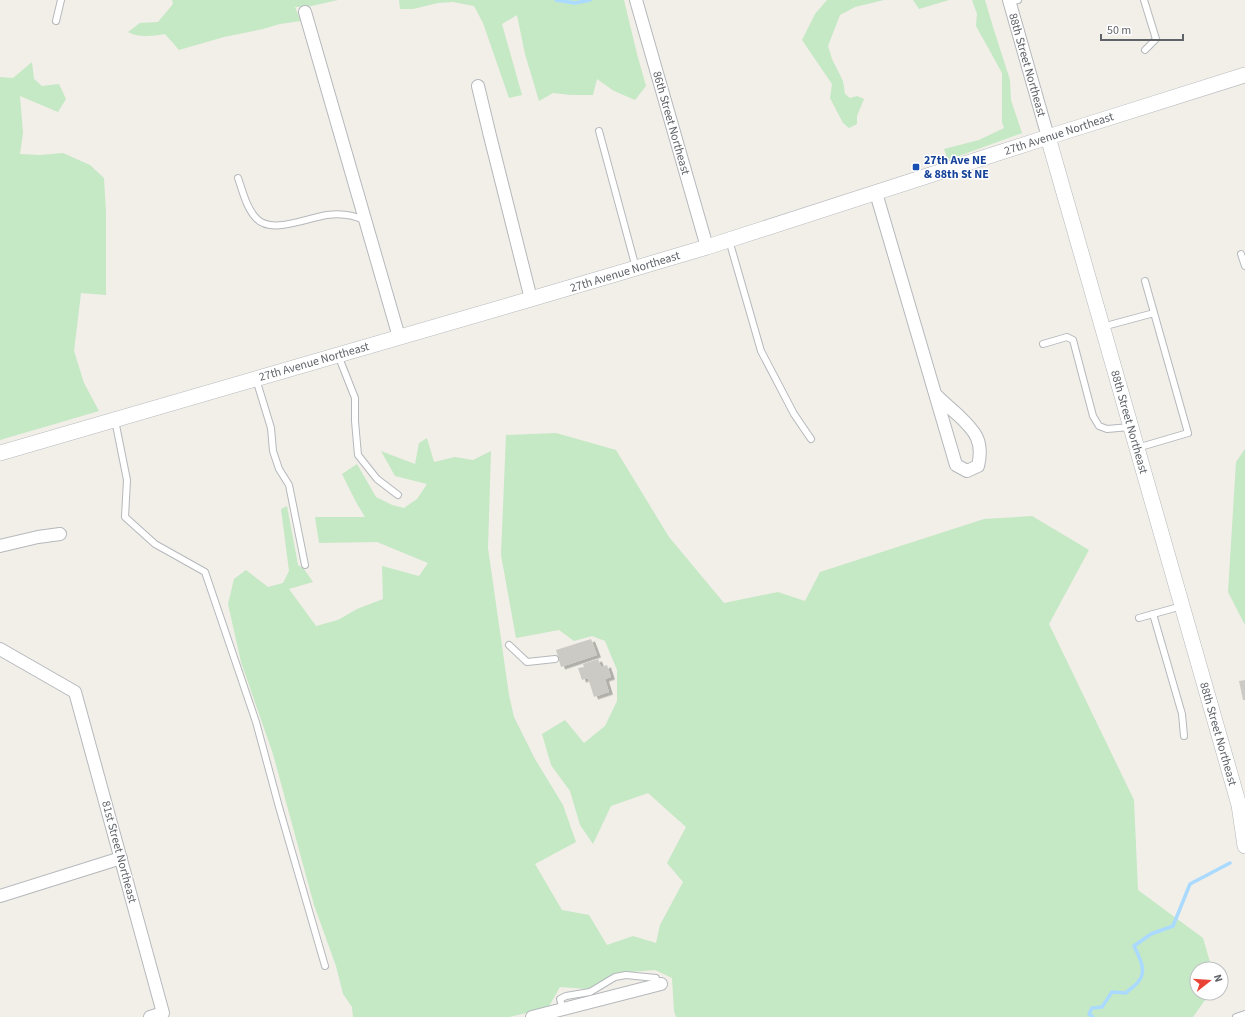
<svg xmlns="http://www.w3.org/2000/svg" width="1245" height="1017" viewBox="0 0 1245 1017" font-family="'Source Sans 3',sans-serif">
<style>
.green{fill:#c5e8c5}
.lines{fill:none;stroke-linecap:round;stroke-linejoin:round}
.stream{stroke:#aadaff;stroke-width:3.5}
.building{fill:#cccac5;filter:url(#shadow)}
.service-casing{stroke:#b5b8bc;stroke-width:8}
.minor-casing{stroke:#b5b8bc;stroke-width:14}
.tertiary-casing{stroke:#b5b8bc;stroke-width:16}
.service{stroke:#fff;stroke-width:6}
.minor{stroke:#fff;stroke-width:12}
.tertiary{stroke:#fff;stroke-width:15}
.transit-dot{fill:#1a4fb4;stroke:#fff;stroke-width:1.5}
.labels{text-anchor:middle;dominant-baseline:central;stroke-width:3;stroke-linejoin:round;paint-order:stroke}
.street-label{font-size:12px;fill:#5f6368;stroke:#fff}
.transit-label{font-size:12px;font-weight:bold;fill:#164399;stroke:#fff;text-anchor:start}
</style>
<defs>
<filter id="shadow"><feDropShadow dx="4" dy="2.5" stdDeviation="0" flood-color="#0004"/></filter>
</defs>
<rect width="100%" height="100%" fill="#f1efe8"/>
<!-- green -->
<g class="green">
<path d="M 172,0 L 338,0 L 307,7 L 295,7 L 301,21 L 280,24 L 263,29 L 224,37 L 179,50 L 165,34 C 152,36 139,38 128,32 L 140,23 L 158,22 L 173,4 Z"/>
<polygon points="399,0 624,0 637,54 646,86 635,100 614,91 597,79 593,95 571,95 553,93 539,101 525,54 517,15 502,24 522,95 509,98 483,23 474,6 453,2 438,3 413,9 400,9"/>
<polygon points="827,0 884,0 855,7 840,15 828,46 832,59 843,81 845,94 850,98 857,96 864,99 857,116 857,124 849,128 843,123 830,98 832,84 802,40 815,14"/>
<polygon points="913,0 949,0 919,9"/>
<polygon points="972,0 985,0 993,27 1010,80 1011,100 1022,133 948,160 944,149 979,140 1004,128 1002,122 1002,73 976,26 977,14"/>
<polygon points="32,62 34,79 42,86 59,84 66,99 58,112 20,96 23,133 20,154 40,155 63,153 90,165 104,178 106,213 106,295 81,293 74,351 84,383 99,411 0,440 0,77 13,78"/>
<polygon points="556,433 616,450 669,537 724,603 778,592 805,601 820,572 984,519 1032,516 1089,550 1049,624 1134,800 1138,890 1203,938 1212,969 1197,969 1197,993 1210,993 1193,1017 676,1017 674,1011 672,978 655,970 617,973 587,989 560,987 548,1008 509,1017 353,1017 352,1007 343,994 336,966 314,905 273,754 241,662 228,604 234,579 246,570 268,587 283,583 289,571 281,509 287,506 298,565 304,569 313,582 289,589 316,626 338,620 357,609 383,599 382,566 419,576 428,563 377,542 319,543 315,517 365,517 356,502 342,474 357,464 376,497 392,505 404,508 417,499 427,484 395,476 381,451 415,464 419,443 427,438 434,462 455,457 473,460 491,451 488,548 509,695 514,717 535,759 563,805 576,842 535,864 562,910 589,915 607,945 633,936 656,943 660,925 683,882 667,863 686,827 648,793 611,806 593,844 580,825 570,791 551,765 542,734 565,720 584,743 605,726 617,701 617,670 605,641 592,636 574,641 559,630 516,638 501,555 506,435"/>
<polygon points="1245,449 1245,625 1228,592 1236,462"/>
</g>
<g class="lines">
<!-- stream -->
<g class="stream">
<polyline points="556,0 575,3 590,0"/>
<path d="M 1093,1017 L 1089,1014 L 1092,1008 L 1102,1007 L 1112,992 L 1126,993 C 1130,989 1135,986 1138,982 C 1148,971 1139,957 1134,946 L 1151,934 L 1173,926 L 1190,884 L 1230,863"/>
</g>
</g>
<!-- building -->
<g class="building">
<polygon points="591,639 597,655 561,667 556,650"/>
<polygon points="598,659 601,667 607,665 611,677 605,679 609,692 594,697 588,678 582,680 578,668 584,667 583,664"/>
<polygon points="1245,680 1245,700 1243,700 1239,681"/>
</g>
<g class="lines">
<defs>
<g id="service">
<polyline points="1144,0 1156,39 1145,50"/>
<polyline points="1010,2 1018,0"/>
<polyline points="56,21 61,0"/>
<polyline points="599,131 636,268"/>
<path d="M 238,178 C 243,192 246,207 256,218 C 271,235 307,218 327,215 C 340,213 354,215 366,221"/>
<polyline points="729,240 761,351 794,414 811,439"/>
<polyline points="1241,254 1245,266"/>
<polyline points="1102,327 1154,313"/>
<polyline points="1043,344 1067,337 1073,340 1093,416 1099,426 1107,429 1130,427"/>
<polyline points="338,355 355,398 355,421 358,455 377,479 398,495"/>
<polyline points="256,379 271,428 273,451 279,469 289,485 305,565"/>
<polyline points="115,420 127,480 125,517 155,544 205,572 256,722 279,807 325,966"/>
<polyline points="1137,448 1188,433 1145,281"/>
<polyline points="1153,614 1182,714 1184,736"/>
<polyline points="1139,618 1182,606"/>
<polyline points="509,645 527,662 555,659"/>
<polyline points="563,1009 560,999 566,996 590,992 615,977 626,975 656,978 658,985"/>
<polyline points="1236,1017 1245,1014"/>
</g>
<g id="minor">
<polyline points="636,0 707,247"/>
<polyline points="1009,0 1048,137"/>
<polyline points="305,12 399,337"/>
<polyline points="478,86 490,136 531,299"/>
<path d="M 876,193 L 956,465 L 967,471 L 978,466 C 984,441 975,431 958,415 C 950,408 942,401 935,394"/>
<polyline points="0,546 38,537 60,534"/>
<polyline points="0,649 75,692 163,1013 150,1017"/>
<polyline points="0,896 121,858"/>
<polyline points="532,1017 661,984"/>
</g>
<g id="tertiary">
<polyline points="1048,137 1239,805 1245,846"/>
<polyline points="0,453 531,299 707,247 1048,137 1245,75"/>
</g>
</defs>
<!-- service casing -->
<use href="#service" class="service-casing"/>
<!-- minor casing -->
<use href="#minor" class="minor-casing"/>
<!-- tertiary casing -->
<use href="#tertiary" class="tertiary-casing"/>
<!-- service -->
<use href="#service" class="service"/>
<!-- minor -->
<use href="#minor" class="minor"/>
<!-- tertiary -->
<use href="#tertiary" class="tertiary"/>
</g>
<!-- markers -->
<rect class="transit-dot" x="912" y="163" width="8" height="8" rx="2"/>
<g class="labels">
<!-- street labels -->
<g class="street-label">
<text transform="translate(1027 65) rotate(74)">88th Street Northeast</text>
<text transform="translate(671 123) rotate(74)">86th Street Northeast</text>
<text transform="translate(1059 134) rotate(-18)">27th Avenue Northeast</text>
<text transform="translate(625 272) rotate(-17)">27th Avenue Northeast</text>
<text transform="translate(314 362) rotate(-16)">27th Avenue Northeast</text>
<text transform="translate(1129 422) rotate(74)">88th Street Northeast</text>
<text transform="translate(1218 734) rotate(74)">88th Street Northeast</text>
<text transform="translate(119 852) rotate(75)">81st Street Northeast</text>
</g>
<!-- transit labels -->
<g class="transit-label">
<text x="924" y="160">27th Ave NE<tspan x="924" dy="14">&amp; 88th St NE</tspan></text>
</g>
</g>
<!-- north arrow -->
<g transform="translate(1209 981) rotate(73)"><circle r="19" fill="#ffffff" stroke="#bfc1c3"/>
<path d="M0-3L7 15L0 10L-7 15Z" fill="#ea4335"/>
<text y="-6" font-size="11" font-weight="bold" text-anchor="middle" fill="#5f6368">N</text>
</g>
<!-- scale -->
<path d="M1101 34v6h82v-6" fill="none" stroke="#5f6368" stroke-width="2"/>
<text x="1107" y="34" font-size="12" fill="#5f6368" stroke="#ffffff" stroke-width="3" paint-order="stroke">50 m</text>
</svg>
